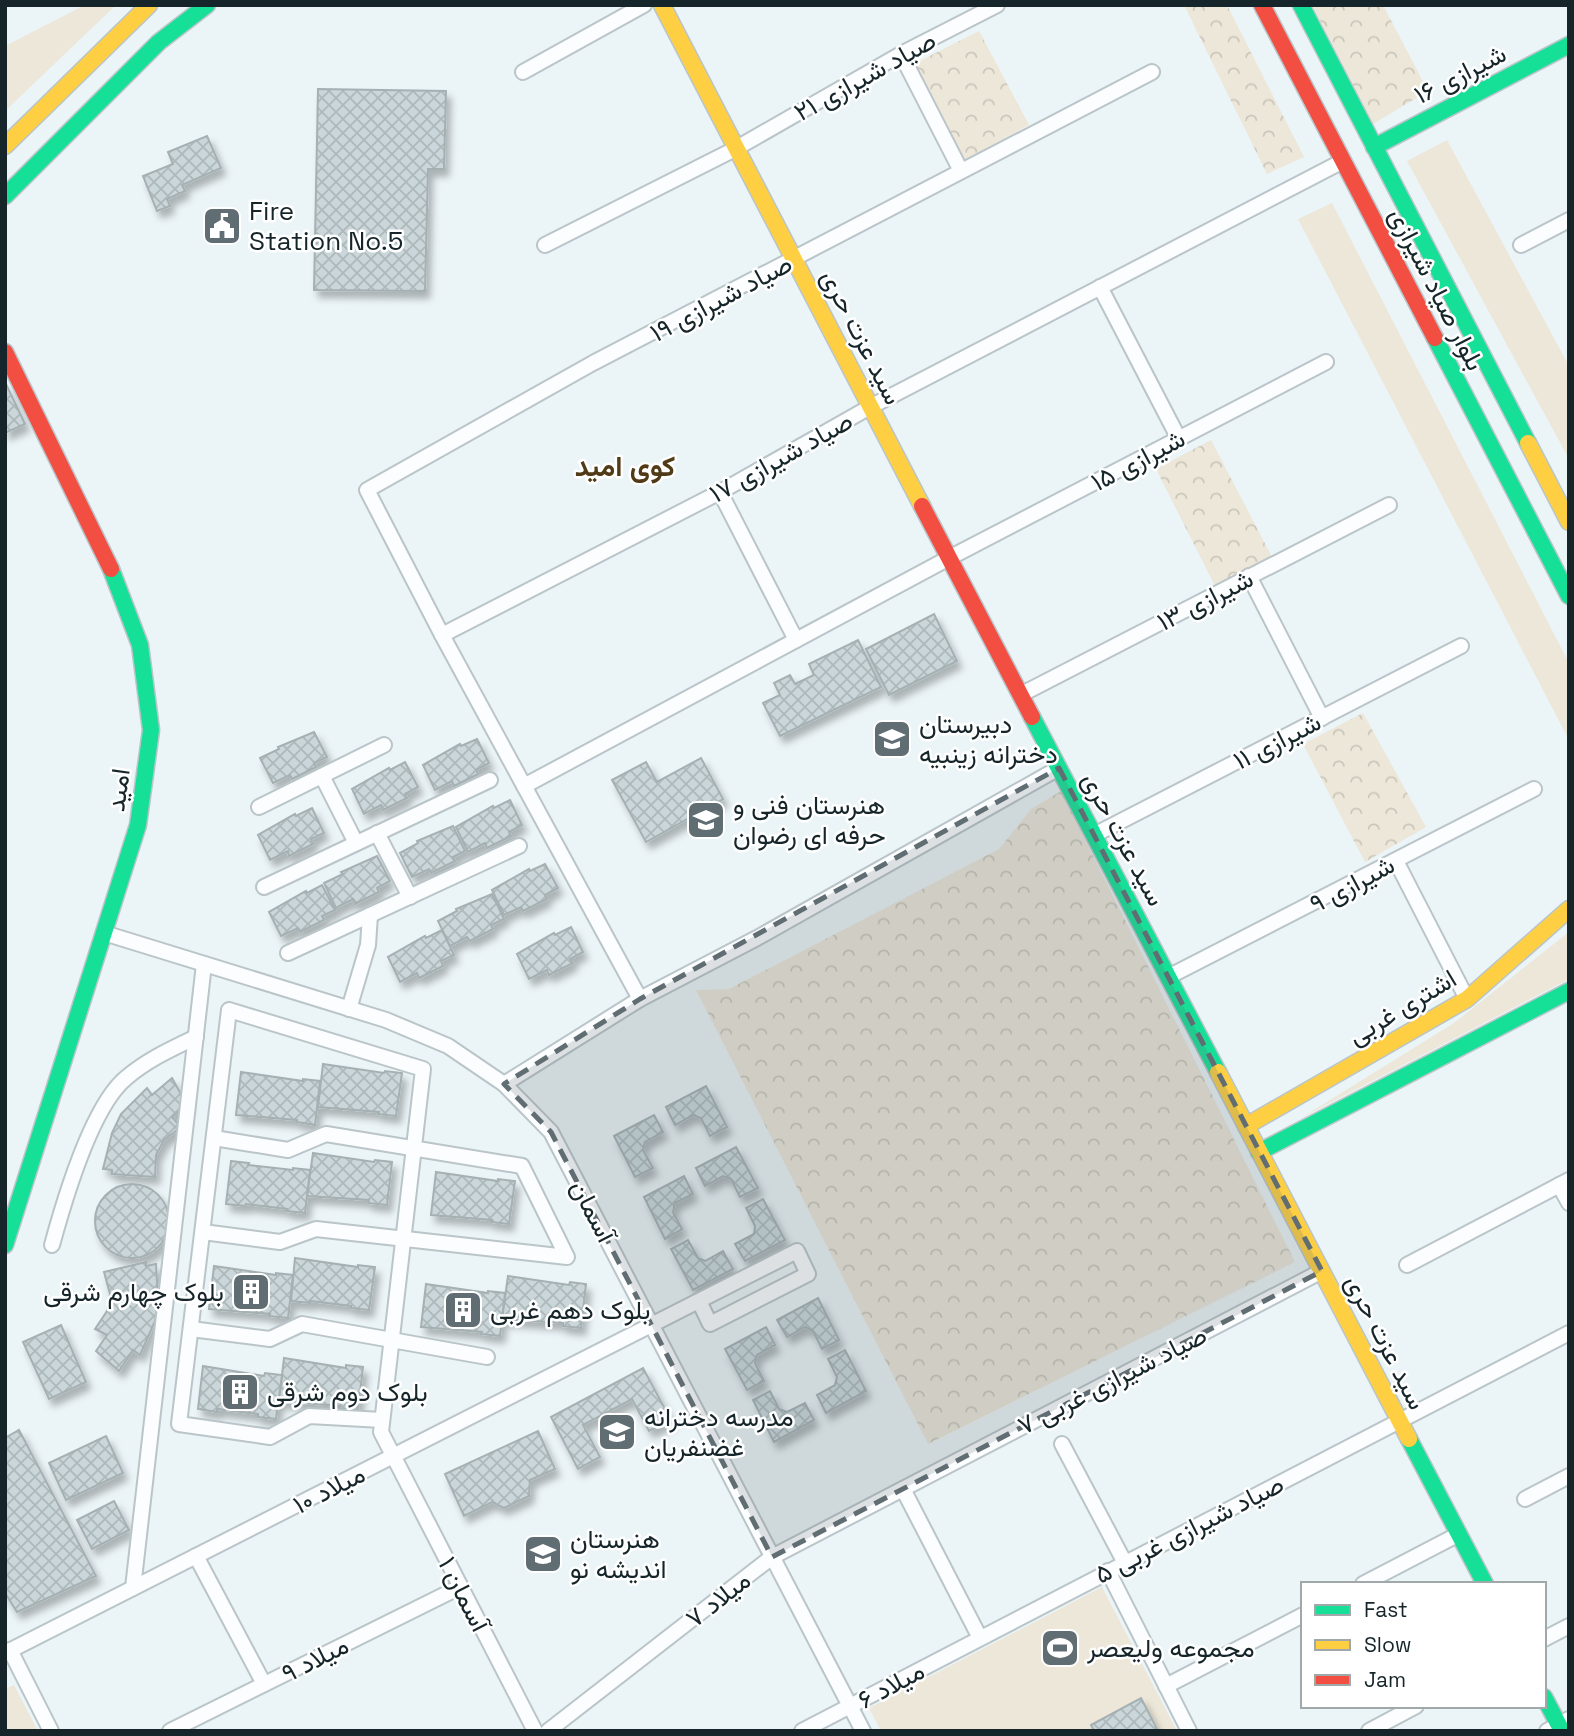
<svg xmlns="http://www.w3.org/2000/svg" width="1574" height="1736" viewBox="0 0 1574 1736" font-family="'Space Grotesk',Vazirmatn,sans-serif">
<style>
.grass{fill:#ede7d9}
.forest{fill:url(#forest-crowns)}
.building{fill:url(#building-cross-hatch);stroke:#a5b0b3;stroke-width:2;filter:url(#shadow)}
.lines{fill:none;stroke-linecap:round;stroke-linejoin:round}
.street-casing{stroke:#bac5c9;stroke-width:18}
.fast-casing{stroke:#bac5c9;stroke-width:19}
.slow-casing{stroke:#bac5c9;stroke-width:19}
.jam-casing{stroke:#bac5c9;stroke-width:19}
.street{stroke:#fcfdfe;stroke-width:14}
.fast{stroke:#16e098;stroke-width:16}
.slow{stroke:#ffcf43;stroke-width:16}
.jam{stroke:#f24e42;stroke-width:16}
.marked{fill:#606d72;fill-opacity:0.2;stroke:#606d72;stroke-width:5;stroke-dasharray:14 9;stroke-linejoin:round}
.labels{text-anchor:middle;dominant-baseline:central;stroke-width:5;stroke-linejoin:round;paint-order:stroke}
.street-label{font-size:26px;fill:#15252a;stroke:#fff}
.poi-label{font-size:26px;fill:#15252a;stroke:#fff;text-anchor:start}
.neighbourhood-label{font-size:28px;font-weight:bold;fill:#503b16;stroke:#fff}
</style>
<defs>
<pattern id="forest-crowns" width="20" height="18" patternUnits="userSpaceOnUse" patternTransform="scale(1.75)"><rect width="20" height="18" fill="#ede7d9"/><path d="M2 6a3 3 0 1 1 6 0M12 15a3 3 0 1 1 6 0" fill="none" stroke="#cac6ba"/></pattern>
<pattern id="building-cross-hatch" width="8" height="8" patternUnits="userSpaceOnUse" patternTransform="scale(1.75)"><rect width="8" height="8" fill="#cad6da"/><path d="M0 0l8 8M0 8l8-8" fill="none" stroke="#adb8bb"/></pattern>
<filter id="shadow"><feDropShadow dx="4.5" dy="7" stdDeviation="3.5" flood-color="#0004"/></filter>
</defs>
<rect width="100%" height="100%" fill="#ebf4f7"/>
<!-- grass -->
<g class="grass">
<polygon points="85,5 116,5 5,111 5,46"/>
<polygon points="1447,140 1569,366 1569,459 1407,161"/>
<polygon points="1332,203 1569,663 1569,740 1298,219"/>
<polygon points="1569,932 1569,979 1301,1118 1454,1023"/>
<polygon points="1102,1587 1177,1731 881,1731 869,1708"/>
<polygon points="14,1685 38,1731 5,1731 5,1689"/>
</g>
<!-- forest -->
<g class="forest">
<polygon points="1184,5 1227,5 1304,157 1267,174"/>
<polygon points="1312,5 1383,5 1428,91 1373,124"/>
<polygon points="979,31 1029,125 957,164 908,67"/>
<polygon points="1211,440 1272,557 1216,588 1156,469"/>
<polygon points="1363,713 1426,827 1365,862 1303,744"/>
<polygon points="1061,791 1295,1262 928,1444 696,990 729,989 999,849 1031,809"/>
</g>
<!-- building -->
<g class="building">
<polygon points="318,89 446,91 444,169 428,169 425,291 314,290"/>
<polygon points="207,136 221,168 182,185 185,191 167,199 170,206 157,211 143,176 173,164 168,152"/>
<polygon points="5,382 25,424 5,433"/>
<polygon points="934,614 957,661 889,695 866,649"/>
<polygon points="858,640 881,687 780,736 763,703 780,695 774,683 790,675 795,684 814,675 809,664"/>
<polygon points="314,732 327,757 314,763 316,767 292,779 290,775 273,783 260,758 279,749 278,747"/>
<polygon points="477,739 489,763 476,770 478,774 454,786 452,781 435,790 423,765 460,744 461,746"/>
<polygon points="701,758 723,799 646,842 612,780 646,762 657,782"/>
<polygon points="405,762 418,787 405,794 407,798 383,810 381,805 364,814 352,789 389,768 390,770"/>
<polygon points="510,800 522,825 509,832 511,836 487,848 485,843 468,852 456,827 493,806 494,808"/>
<polygon points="312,808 324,833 311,839 313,844 289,856 288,851 270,860 258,835 295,814 296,816"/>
<polygon points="453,826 465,851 453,857 455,861 431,873 429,869 412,877 400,853 418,843 417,841"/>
<polygon points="377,856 390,881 377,888 379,892 355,904 353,899 336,908 324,883 343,874 341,872"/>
<polygon points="545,864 558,888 545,895 547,899 523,911 521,907 504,915 492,890 529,869 530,871"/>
<polygon points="322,885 335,910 322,916 324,920 300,932 298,928 281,936 269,912 306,891 307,893"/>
<polygon points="492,894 504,919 491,925 493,929 470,941 467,937 450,946 438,921 457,911 456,909"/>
<polygon points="571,927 583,952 570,959 573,963 549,975 547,970 529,979 517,954 554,933 555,935"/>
<polygon points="442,930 454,955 441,961 443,966 419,978 417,973 400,982 388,957 425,936 426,938"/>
<polygon points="323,1064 384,1073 385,1071 402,1073 396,1116 378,1114 379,1112 318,1107"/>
<polygon points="241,1072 303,1081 303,1079 320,1081 315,1125 297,1122 297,1120 236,1115"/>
<polygon points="172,1078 187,1105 172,1117 181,1127 164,1140 156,1155 155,1177 112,1174 112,1170 103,1169 112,1133 121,1114 147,1088 152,1095"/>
<polygon points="706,1086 727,1127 710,1136 701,1118 693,1115 675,1125 666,1107"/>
<polygon points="654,1115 663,1132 645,1142 643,1150 653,1168 635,1177 614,1136"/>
<polygon points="736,1147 758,1188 740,1197 731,1179 723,1176 705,1186 696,1168"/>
<polygon points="313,1153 374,1162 375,1160 392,1162 387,1205 368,1203 369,1200 307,1196"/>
<polygon points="231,1161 249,1163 248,1165 293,1170 293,1168 310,1170 305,1213 287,1211 287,1209 246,1204 245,1206 226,1204"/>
<polygon points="436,1172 498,1181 498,1179 515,1181 509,1224 491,1222 492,1220 431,1215"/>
<polygon points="684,1176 693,1194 675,1203 673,1212 682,1229 665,1239 644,1197"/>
<circle cx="132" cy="1221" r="37"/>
<polygon points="763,1199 785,1240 745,1261 735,1244 754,1234 755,1226 746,1208"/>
<polygon points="688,1240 698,1258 705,1261 723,1251 733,1269 693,1290 671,1249"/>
<polygon points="295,1258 358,1267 358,1265 375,1267 369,1310 351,1308 351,1306 310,1301 310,1303 291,1301"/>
<polygon points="146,1262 146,1266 156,1264 158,1301 155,1321 140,1355 133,1350 119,1371 96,1351 107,1335 95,1329 107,1311 110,1294 104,1272"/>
<polygon points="214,1266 276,1275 276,1273 293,1275 288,1318 269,1316 270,1314 209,1309"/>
<polygon points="508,1276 569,1285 570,1282 586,1284 581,1328 563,1326 563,1323 502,1319"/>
<polygon points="426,1284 488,1293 488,1291 505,1293 500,1336 481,1334 482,1332 421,1327"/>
<polygon points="818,1298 839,1340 822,1349 813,1331 805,1327 787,1337 777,1320"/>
<polygon points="61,1325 86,1382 49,1399 23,1342"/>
<polygon points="766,1327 775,1345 757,1355 755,1363 764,1381 747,1390 725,1349"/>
<polygon points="845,1350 866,1391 826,1413 817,1395 835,1385 837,1377 828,1359"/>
<polygon points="284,1358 346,1368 346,1365 363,1367 358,1410 340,1409 340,1406 279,1401"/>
<polygon points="203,1366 264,1376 265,1373 282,1375 276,1419 258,1417 258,1414 217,1409 217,1412 198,1409"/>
<polygon points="643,1368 671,1420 649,1431 632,1399 583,1425 600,1457 578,1469 551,1417"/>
<polygon points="770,1391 779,1409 787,1412 805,1403 814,1420 774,1442 753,1400"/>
<polygon points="19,1430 96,1576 17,1612 5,1593 5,1438"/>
<polygon points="538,1431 555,1469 530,1480 529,1496 504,1508 492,1502 464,1516 445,1474"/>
<polygon points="106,1436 123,1473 66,1500 49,1463"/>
<polygon points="114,1501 129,1530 92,1549 77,1520"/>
<polygon points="1141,1698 1158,1731 1094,1731 1091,1725"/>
</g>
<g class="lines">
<defs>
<g id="street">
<polyline points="901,54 961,171"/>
<polyline points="523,72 644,5"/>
<polyline points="545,245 735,149 901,54 997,5"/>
<polyline points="1521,245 1569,220"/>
<polyline points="1100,287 1179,439"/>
<polyline points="720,492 796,640"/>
<polyline points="1249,576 1322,718"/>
<polyline points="442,635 720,492 870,407 1343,161"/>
<polyline points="1020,695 1389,505"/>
<polyline points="322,776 356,843"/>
<polyline points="524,786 949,558 1326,362"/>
<polyline points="259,807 384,745"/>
<polyline points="377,833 410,897"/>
<polyline points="1094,835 1461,646"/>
<polyline points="1396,861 1467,999"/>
<polyline points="264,887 490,780"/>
<polyline points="104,933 386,1020 448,1046 504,1084 551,1132 863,1731"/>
<polyline points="288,953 519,846"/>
<polyline points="1168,977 1534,789"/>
<polyline points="640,999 442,635 367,490 593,363 1152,72"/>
<polyline points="349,1009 368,945 370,915"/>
<polyline points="504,1084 640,999 757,938 1059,768"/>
<polyline points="1559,1185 1569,1203"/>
<polyline points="203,1232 280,1242 316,1229 567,1257 522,1166 326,1134 288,1150 214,1138"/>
<path d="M 52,1245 C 64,1201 91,1107 126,1078 C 147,1060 171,1049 196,1037"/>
<polyline points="1407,1265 1569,1180"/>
<polyline points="191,1329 270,1339 302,1324 487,1357"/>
<polyline points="382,1420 309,1416 270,1437 179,1424 229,1010 423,1069 381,1432 535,1731"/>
<polyline points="1062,1444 1125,1563"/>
<polyline points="903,1489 980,1638"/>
<polyline points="1525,1499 1569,1476"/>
<polyline points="196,1556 264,1684"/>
<polyline points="1108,1571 1189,1731"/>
<polyline points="1363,1584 1459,1534"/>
<polyline points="133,1588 204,964"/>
<polyline points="1544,1639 1569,1626"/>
<polyline points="10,1650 51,1731"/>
<polyline points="5,1653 797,1251 808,1274 710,1324 699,1301"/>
<polyline points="1166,1686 1303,1615"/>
<polyline points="170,1731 460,1587"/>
<polyline points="548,1731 772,1557 1322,1271"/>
<polyline points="802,1731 1569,1333"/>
<polyline points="1369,1731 1416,1706"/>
<polyline points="1547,1731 1569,1719"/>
</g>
<g id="fast">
<polyline points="1301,5 1528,443"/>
<polyline points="1374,147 1569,45"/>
<polyline points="5,196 159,42 207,5"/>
<polyline points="1435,338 1569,596"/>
<polyline points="1032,717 1218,1072"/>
<polyline points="1259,1152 1569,991"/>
<polyline points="5,1245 138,825 151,730 140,645 111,569"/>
<polyline points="1409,1439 1485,1584"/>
<polyline points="1544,1697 1562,1731"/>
</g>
<g id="slow">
<polyline points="662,5 922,506"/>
<polyline points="5,146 149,5"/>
<polyline points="1528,443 1569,522"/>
<polyline points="1218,1072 1409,1439"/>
<polyline points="1246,1126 1467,999 1569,909"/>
</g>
<g id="jam">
<polyline points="1262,5 1435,338"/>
<polyline points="5,352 111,569"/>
<polyline points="922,506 1032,717"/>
</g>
</defs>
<!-- street casing -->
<use href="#street" class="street-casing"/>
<!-- fast casing -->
<use href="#fast" class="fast-casing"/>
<!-- slow casing -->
<use href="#slow" class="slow-casing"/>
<!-- jam casing -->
<use href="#jam" class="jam-casing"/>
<!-- street -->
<use href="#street" class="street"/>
<!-- fast -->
<use href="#fast" class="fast"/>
<!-- slow -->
<use href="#slow" class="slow"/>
<!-- jam -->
<use href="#jam" class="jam"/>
</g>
<!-- marked area -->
<path class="marked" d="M 1059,768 L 1322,1271 L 772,1557 L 551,1132 L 504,1084 L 640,999 Z"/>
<!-- icons -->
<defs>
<symbol id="civic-square" viewBox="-11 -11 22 22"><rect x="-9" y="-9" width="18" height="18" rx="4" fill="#606d72" stroke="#fff"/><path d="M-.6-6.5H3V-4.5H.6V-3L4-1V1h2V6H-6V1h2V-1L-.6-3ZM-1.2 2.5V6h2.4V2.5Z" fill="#fff"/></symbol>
<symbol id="school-square" viewBox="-11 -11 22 22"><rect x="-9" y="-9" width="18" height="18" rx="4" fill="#606d72" stroke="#fff"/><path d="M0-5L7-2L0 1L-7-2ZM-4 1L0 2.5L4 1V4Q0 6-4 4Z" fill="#fff"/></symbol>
<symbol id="building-square" viewBox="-11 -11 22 22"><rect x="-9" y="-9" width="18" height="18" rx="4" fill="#606d72" stroke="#fff"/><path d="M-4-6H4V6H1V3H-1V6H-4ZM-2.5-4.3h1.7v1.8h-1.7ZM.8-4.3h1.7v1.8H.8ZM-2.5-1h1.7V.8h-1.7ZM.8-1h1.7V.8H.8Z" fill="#fff"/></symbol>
<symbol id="stadium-square" viewBox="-11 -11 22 22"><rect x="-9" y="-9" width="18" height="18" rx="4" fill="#606d72" stroke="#fff"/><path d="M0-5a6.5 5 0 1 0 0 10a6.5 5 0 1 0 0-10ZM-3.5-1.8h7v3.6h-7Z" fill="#fff"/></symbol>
</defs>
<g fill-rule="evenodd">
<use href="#civic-square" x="200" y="204" width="44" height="44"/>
<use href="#school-square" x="870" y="717" width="44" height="44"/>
<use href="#school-square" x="684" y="798" width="44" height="44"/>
<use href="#building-square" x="229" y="1270" width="44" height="44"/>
<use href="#building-square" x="441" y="1288" width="44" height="44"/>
<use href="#building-square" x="218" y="1370" width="44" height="44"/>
<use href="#school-square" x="595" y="1410" width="44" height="44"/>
<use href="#school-square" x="521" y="1532" width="44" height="44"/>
<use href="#stadium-square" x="1038" y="1626" width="44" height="44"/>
</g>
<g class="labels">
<!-- street labels -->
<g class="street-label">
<text transform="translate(1460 74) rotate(-27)">شیرازی ۱۶</text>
<text transform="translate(865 76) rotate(-29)">صیاد شیرازی ۲۱</text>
<text transform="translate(1437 289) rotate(63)">بلوار صیاد شیرازی</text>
<text transform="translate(721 298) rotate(-28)">صیاد شیرازی ۱۹</text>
<text transform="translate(862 337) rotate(63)">سید عزت حری</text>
<text transform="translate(781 457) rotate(-29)">صیاد شیرازی ۱۷</text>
<text transform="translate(1138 460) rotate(-28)">شیرازی ۱۵</text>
<text transform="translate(1205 600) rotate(-27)">شیرازی ۱۳</text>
<text transform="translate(1277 741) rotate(-27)">شیرازی ۱۱</text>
<text transform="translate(118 790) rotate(-82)">امید</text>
<text transform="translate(1124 839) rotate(62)">سید عزت حری</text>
<text transform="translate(1352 884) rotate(-28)">شیرازی ۹</text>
<text transform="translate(1402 1007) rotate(-31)">اشتری غربی</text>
<text transform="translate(593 1211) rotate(63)">آسمان</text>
<text transform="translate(1386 1342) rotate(63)">سید عزت حری</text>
<text transform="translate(1112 1380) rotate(-27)">صیاد شیرازی غربی ۷</text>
<text transform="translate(329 1489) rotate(-27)">میلاد ۱۰</text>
<text transform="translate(1189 1529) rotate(-27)">صیاد شیرازی غربی ۵</text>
<text transform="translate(464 1594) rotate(63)">آسمان ۱</text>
<text transform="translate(718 1599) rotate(-38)">میلاد ۷</text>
<text transform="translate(315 1659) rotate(-27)">میلاد ۹</text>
<text transform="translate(891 1685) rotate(-28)">میلاد ۶</text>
</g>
<!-- poi labels -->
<g class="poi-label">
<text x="249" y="211">Fire<tspan x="249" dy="30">Station No.5</tspan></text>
<text x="919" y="724">دبیرستان<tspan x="919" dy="30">دخترانه زینبیه</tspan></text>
<text x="733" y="805">هنرستان فنی و<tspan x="733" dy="30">حرفه ای رضوان</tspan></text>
<text x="224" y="1292" text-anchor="end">بلوک چهارم شرقی</text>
<text x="490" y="1310">بلوک دهم غربی</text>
<text x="267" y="1392">بلوک دوم شرقی</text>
<text x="644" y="1417">مدرسه دخترانه<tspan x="644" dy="30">غضنفریان</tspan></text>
<text x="570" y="1539">هنرستان<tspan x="570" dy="30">اندیشه نو</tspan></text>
<text x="1087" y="1648">مجموعه ولیعصر</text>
</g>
<!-- neighbourhood labels -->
<g class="neighbourhood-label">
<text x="625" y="466">کوی امید</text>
</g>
</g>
<!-- border -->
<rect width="1574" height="1736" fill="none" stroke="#15252a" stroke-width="14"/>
<!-- legend -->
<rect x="1301" y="1582" width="245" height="126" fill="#ffffff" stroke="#a1a8aa" stroke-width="2"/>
<rect x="1315" y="1605" width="35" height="10" fill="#16e098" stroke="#a1a8aa" stroke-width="2"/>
<text x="1364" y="1617" font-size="21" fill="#15252a">Fast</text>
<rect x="1315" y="1640" width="35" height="10" fill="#ffcf43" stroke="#a1a8aa" stroke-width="2"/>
<text x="1364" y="1652" font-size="21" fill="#15252a">Slow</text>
<rect x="1315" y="1675" width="35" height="10" fill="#f24e42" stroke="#a1a8aa" stroke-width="2"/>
<text x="1364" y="1687" font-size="21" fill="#15252a">Jam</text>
</svg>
